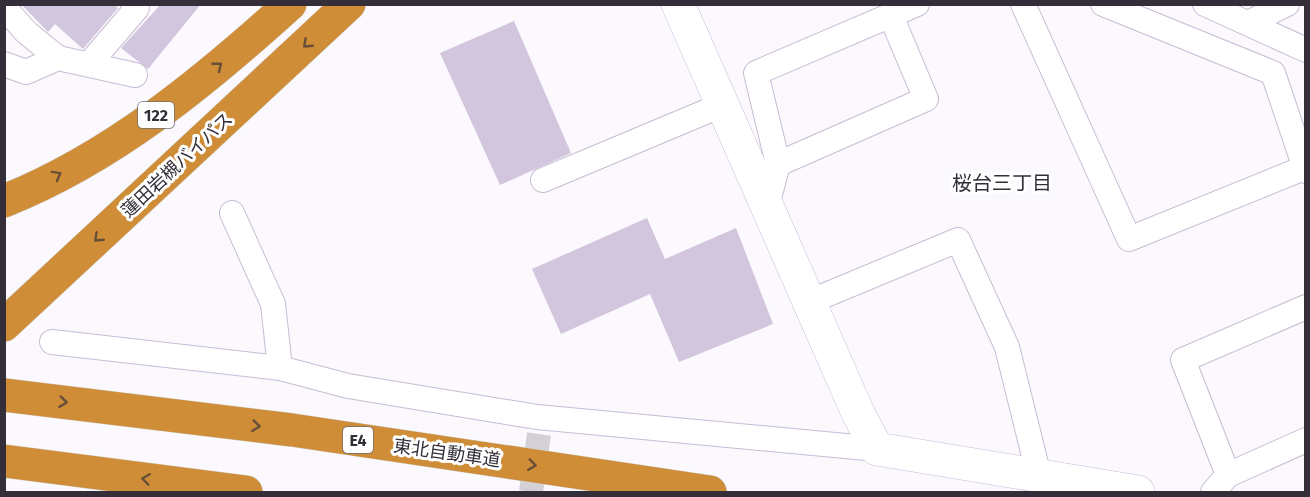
<svg xmlns="http://www.w3.org/2000/svg" width="1310" height="497" viewBox="0 0 1310 497" font-family="'Fira Sans','Noto Sans JP',sans-serif">
<style>
.building{fill:#d2c5de}
.lines{fill:none;stroke-linecap:round;stroke-linejoin:round}
.street-tunnel{stroke:#d3d0d6;stroke-width:24;stroke-dasharray:24 12;stroke-linecap:butt}
.street-casing{stroke:#c8bbd4;stroke-width:26}
.secondary-casing{stroke:#c8bbd4;stroke-width:34}
.highway-casing{stroke:#d6d5d7;stroke-width:34}
.street{stroke:#fff;stroke-width:24}
.secondary{stroke:#fff;stroke-width:33}
.highway{stroke:#ce8d36;stroke-width:33}
.oneway{stroke:#694f37}
.labels{text-anchor:middle;dominant-baseline:central;stroke-width:6;stroke-linejoin:round;paint-order:stroke}
.shield{fill:#fff;stroke:#706d74;stroke-width:1.5}
.shield-label{font-size:16px;font-weight:bold;fill:#332e38}
.street-label{font-size:18px;fill:#332e38;stroke:#fff}
.neighbourhood-label{font-size:20px;fill:#332e38;stroke:#fff}
</style>
<rect width="100%" height="100%" fill="#fbf9fe"/>
<!-- building -->
<g class="building">
<polygon points="21,4 114,4 118,8 83,49 55,24 48,32"/>
<polygon points="161,4 201,4 148,69 121,48"/>
<polygon points="514,21 571,153 500,185 440,53"/>
<polygon points="647,218 665,259 736,228 773,324 679,362 650,294 561,334 532,269"/>
</g>
<g class="lines">
<!-- street-tunnel -->
<polyline class="street-tunnel" points="531,492 539,434"/>
<defs>
<g id="street">
<polyline points="1023,4 1129,239 1304,168"/>
<polyline points="1103,4 1273,73 1306,171"/>
<polyline points="1205,4 1306,50"/>
<polyline points="4,7 26,32 58,58"/>
<polyline points="1248,23 1287,4"/>
<polyline points="4,64 26,72 58,58 135,75"/>
<polyline points="89,64 137,8 133,4"/>
<polyline points="778,164 926,99 891,16"/>
<polyline points="543,180 722,105"/>
<polyline points="767,206 778,164 756,73 917,4"/>
<polyline points="232,213 273,304 280,368"/>
<polyline points="809,302 958,240 1007,347 1039,476"/>
<polyline points="52,342 280,368 348,386 537,417 877,449"/>
<polyline points="1228,475 1183,360 1306,307"/>
<polyline points="1213,492 1228,475 1306,440"/>
</g>
<polyline id="secondary" points="678,4 858,413 877,449 1138,492"/>
<g id="highway">
<path d="M 4,201 C 112,158 205,81 290,4"/>
<polyline points="4,325 349,4"/>
<polyline points="4,395 292,430 710,492"/>
<polyline points="4,461 246,492"/>
</g>
</defs>
<!-- street casing -->
<use href="#street" class="street-casing"/>
<!-- secondary casing -->
<use href="#secondary" class="secondary-casing"/>
<!-- highway casing -->
<use href="#highway" class="highway-casing"/>
<!-- street -->
<use href="#street" class="street"/>
<!-- secondary -->
<use href="#secondary" class="secondary"/>
<!-- highway -->
<use href="#highway" class="highway"/>
</g>
<!-- one-way arrows -->
<defs><path id="oneway-chevron" d="M-2-3.5L2.5 0L-2 3.5" fill="none" stroke-width="1.6" stroke-linecap="round" stroke-linejoin="round" transform="scale(1.5)"/></defs>
<g class="oneway">
<use href="#oneway-chevron" transform="translate(307 44) rotate(137)"/>
<use href="#oneway-chevron" transform="translate(218 66) rotate(-39)"/>
<use href="#oneway-chevron" transform="translate(57 175) rotate(-29)"/>
<use href="#oneway-chevron" transform="translate(98 238) rotate(137)"/>
<use href="#oneway-chevron" transform="translate(63 402) rotate(7)"/>
<use href="#oneway-chevron" transform="translate(256 426) rotate(7)"/>
<use href="#oneway-chevron" transform="translate(532 465) rotate(8)"/>
<use href="#oneway-chevron" transform="translate(146 479) rotate(-172)"/>
</g>
<g class="labels">
<!-- shield labels -->
<g class="shield">
<rect x="138" y="102" width="36" height="26" rx="4.5"/>
<rect x="343" y="427" width="30" height="26" rx="4.5"/>
</g>
<g class="shield-label">
<text x="156" y="115">122</text>
<text x="358" y="440">E4</text>
</g>
<!-- street labels -->
<g class="street-label">
<text transform="translate(177 165) rotate(-43)">蓮田岩槻バイパス</text>
<text transform="translate(447 453) rotate(8)">東北自動車道</text>
</g>
<!-- neighbourhood labels -->
<g class="neighbourhood-label">
<text x="1002" y="183">桜台三丁目</text>
</g>
</g>
<!-- border -->
<rect width="1310" height="497" fill="none" stroke="#332e38" stroke-width="12"/>
</svg>
